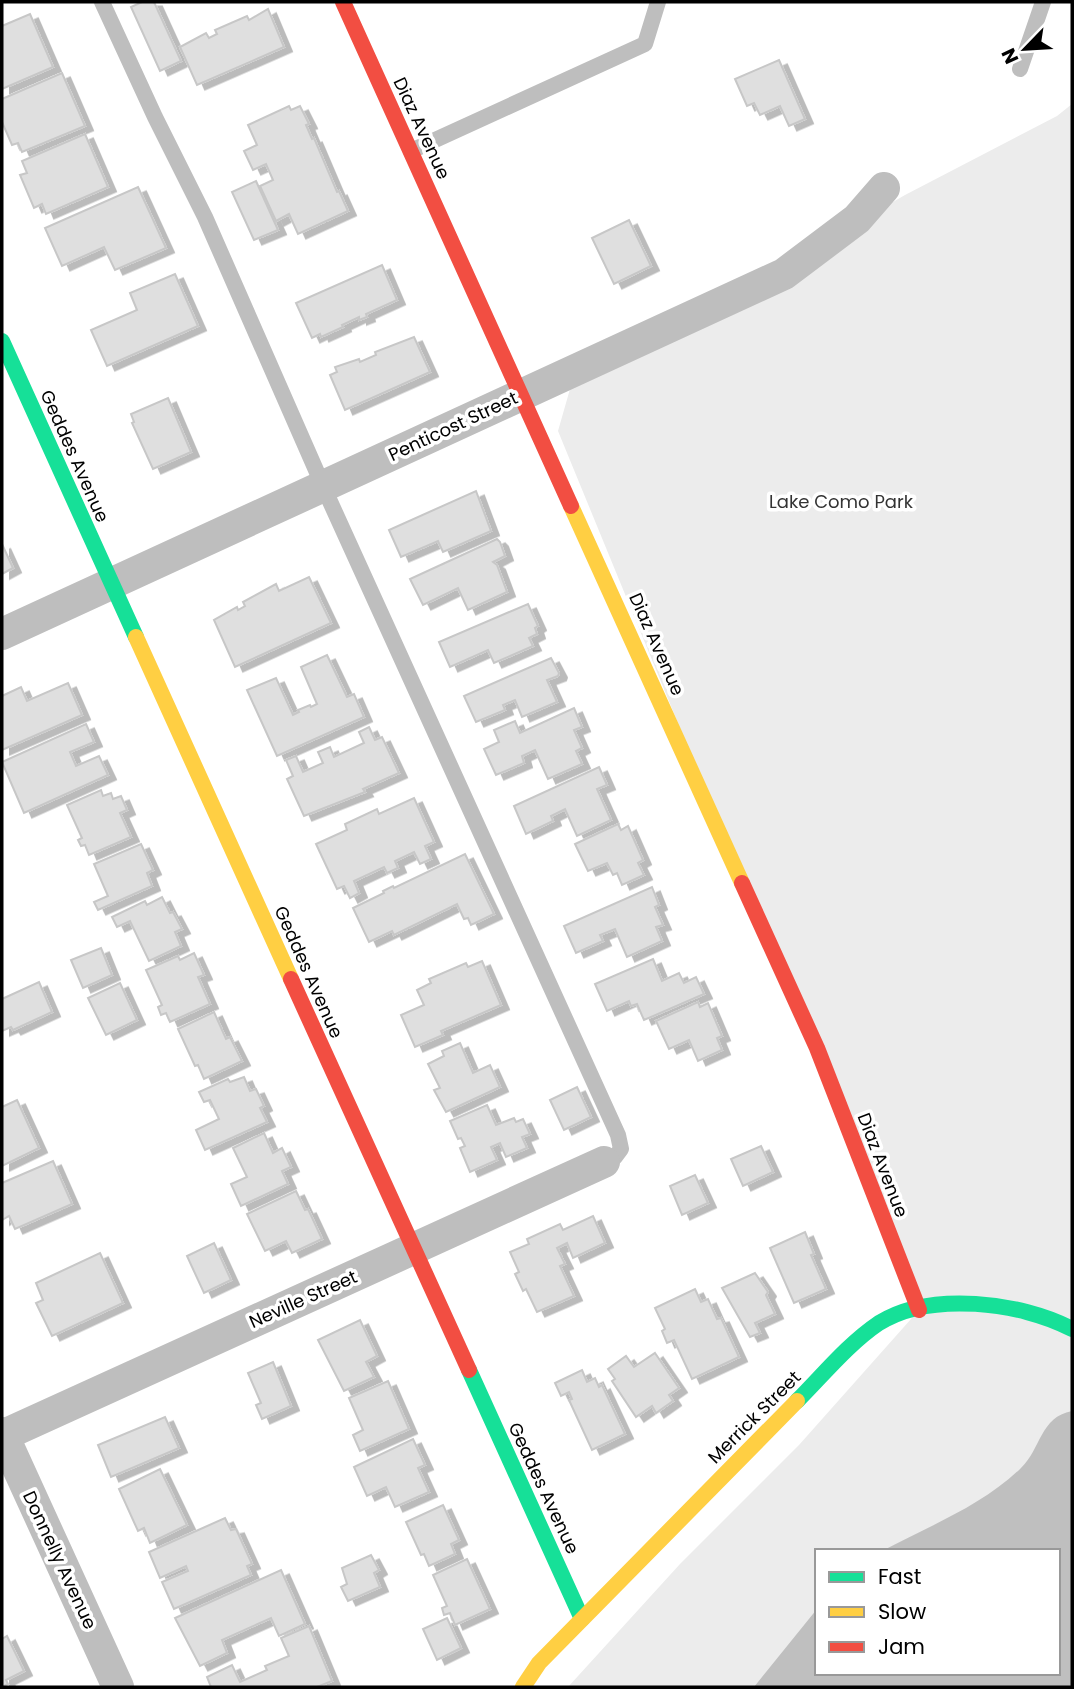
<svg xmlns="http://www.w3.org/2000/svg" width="1074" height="1689" viewBox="0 0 1074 1689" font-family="Poppins,sans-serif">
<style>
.green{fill:#ececec;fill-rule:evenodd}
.water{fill:#bfbfbf}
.building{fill:#dfdfdf;stroke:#c7c7c7;stroke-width:2;filter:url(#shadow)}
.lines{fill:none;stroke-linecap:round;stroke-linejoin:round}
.lane{stroke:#bebebe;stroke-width:16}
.street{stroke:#bebebe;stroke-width:32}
.fast{stroke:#16e098;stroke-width:16}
.slow{stroke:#ffcf43;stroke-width:16}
.jam{stroke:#f24e42;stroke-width:16}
.labels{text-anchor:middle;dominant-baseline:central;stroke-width:7;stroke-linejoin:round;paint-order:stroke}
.street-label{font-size:18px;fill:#000;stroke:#fff}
.park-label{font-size:18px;fill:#333;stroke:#fff}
</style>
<defs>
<filter id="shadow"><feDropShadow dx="8" dy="4.5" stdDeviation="0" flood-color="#0004"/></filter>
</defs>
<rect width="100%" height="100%" fill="#fff"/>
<!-- green -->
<path class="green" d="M 1072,104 L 1072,1687 L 568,1687 L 680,1564 L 799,1445 L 919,1310 L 558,431 L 570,389 L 905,195 L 1057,116 ZM 817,1551 L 1058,1551 L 1058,1673 L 817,1673 Z"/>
<!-- water -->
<path class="water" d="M 1072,1411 L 1072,1687 L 754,1687 L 817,1609 L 817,1673 L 1058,1673 L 1058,1551 L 882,1551 C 929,1526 982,1506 1021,1468 C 1041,1449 1040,1417 1072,1411 Z"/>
<!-- building -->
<g class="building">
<polygon points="142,2 154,2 181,61 160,71 131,7"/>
<polygon points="268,9 284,47 197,85 180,47 206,33 209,38 217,34 215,30 247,16 249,20"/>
<polygon points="30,14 53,67 2,89 2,26"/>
<polygon points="779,60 805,119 789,126 780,106 760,115 754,103 747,106 735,79"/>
<polygon points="62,73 85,126 22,152 18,143 12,145 2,122 2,99"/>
<polygon points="289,106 291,110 300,106 309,124 306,125 312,139 314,138 337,192 339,191 348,211 298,234 289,214 276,221 260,186 273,180 266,164 253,170 244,151 257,145 248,125"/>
<polygon points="85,134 108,187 46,214 42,204 34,208 20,175 27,173 22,161"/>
<polygon points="256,181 278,230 254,240 232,192"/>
<polygon points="138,187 166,248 115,270 104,247 62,266 45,228"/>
<polygon points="629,220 651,266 614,284 592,238"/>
<polygon points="382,265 397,300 366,314 367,317 359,320 359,317 342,325 343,327 321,337 320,334 312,338 296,303"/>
<polygon points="175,274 198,326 107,366 91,330 137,310 130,293"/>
<polygon points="414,337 430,372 345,410 330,375 337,372 335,367 359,359 360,362 376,355 375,352"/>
<polygon points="168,398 191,452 153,469 132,423 134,422 131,414"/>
<polygon points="476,491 491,531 443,552 438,541 401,557 389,530"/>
<polygon points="497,539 500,542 505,556 493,562 497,565 507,592 468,610 458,588 423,605 410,579"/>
<polygon points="2,544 13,568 2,574"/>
<polygon points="309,577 331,623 235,667 214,620 237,607 238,610 245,606 243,602 276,584 279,591"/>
<polygon points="528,604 538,626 535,628 537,634 529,638 533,646 494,663 488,650 450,667 439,642"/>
<polygon points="327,655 347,697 354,694 364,717 277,756 247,690 276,678 293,715 299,712 298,710 310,705 311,707 317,704 301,667"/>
<polygon points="551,658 559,673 558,676 547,680 557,702 522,717 515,700 503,705 505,710 476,722 464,696"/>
<polygon points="68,683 82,715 2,750 2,696 21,687 27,701"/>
<polygon points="574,708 582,727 574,730 582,748 576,751 582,764 548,779 535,750 522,756 524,763 496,775 484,749 499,742 494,730 515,721 520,733"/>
<polygon points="86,724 94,742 70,752 76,766 99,756 108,775 24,813 2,762"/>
<polygon points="369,727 375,740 382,737 399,773 363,789 365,792 304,816 287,779 293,776 286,760 296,756 303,772 323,763 318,752 330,747 334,757 364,743 359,732"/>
<polygon points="599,767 607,785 597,789 611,820 577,836 565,809 551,816 553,821 526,834 514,806"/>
<polygon points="101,790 103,796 111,793 113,799 121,796 127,810 120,813 131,837 89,855 85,845 81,846 78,840 82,838 67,805"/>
<polygon points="414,798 434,842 425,846 431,859 420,864 414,852 395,861 398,868 387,873 384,867 354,881 359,893 350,898 344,886 337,889 316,844 347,830 345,824 377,809 379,814"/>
<polygon points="618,824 621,830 628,826 643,860 638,863 644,875 622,885 617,873 613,875 607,863 588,871 575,844"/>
<polygon points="141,844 153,870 147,873 152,886 98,910 94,902 108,896 94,864"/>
<polygon points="465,854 494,914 471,925 468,918 464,919 457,904 394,935 392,931 369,942 353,908 384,893 383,891 393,886 394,888"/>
<polygon points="652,887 659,905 655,907 663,925 656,927 662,941 627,957 615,929 600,935 603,941 576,953 564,926"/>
<polygon points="162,897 170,913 173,912 182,929 175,932 181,946 149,961 130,921 117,927 112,917 145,901 147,905"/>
<polygon points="101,948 112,975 83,988 71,960"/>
<polygon points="194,953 204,975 198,977 210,1004 170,1022 166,1013 161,1015 158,1007 162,1005 146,970 178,956 180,960"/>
<polygon points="653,959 662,981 679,973 684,983 696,977 704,994 644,1020 637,1004 631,1006 629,1001 607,1011 595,984"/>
<polygon points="482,961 501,1005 441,1031 443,1035 415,1047 401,1015 424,1005 417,990 431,983 429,979 466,963 468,967"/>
<polygon points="39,982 52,1012 13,1030 11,1027 2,1031 2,999"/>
<polygon points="120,983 137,1020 106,1035 88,998"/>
<polygon points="698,1002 700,1007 708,1003 722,1036 717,1038 722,1050 698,1061 689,1040 669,1049 656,1021"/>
<polygon points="214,1012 226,1039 230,1037 242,1061 204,1079 198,1065 195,1066 178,1029"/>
<polygon points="460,1043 473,1073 490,1065 500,1087 446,1112 434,1090 440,1088 428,1064 444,1056 442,1051"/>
<polygon points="244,1077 250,1091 256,1089 264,1106 260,1108 267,1122 205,1150 196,1130 219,1119 210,1100 204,1102 199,1092 228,1079 230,1082"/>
<polygon points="577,1087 591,1117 564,1130 550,1100"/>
<polygon points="17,1100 39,1148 2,1166 2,1107"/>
<polygon points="487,1105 496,1125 514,1118 516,1122 523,1119 530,1134 522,1137 527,1148 506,1157 500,1143 491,1147 497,1160 470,1172 460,1148 465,1146 461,1138 458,1139 450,1121"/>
<polygon points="264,1133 273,1153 282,1148 291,1167 282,1171 288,1184 241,1206 231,1184 247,1177 233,1148"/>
<polygon points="761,1146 773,1172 743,1186 731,1159"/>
<polygon points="53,1161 72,1204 15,1229 9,1216 2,1220 2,1183"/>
<polygon points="695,1175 708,1203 682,1215 670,1186"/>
<polygon points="296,1191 305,1210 308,1209 322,1239 292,1253 286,1241 265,1251 247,1214"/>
<polygon points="593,1216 605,1243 573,1258 567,1243 557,1248 565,1264 560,1266 574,1296 537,1312 526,1289 523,1291 515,1274 519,1272 510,1252 529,1244 527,1239 560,1224 563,1230"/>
<polygon points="805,1232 814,1254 811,1255 826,1289 794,1303 770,1248"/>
<polygon points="214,1243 231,1280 204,1293 187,1256"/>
<polygon points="100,1253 123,1303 52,1336 36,1303 43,1300 36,1283"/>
<polygon points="755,1273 768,1292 766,1295 775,1314 755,1323 760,1333 750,1337 722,1288"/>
<polygon points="695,1289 701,1302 708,1299 717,1319 721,1318 739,1357 692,1379 674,1340 667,1343 662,1331 665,1329 655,1308"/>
<polygon points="360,1320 377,1356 366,1362 374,1377 344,1391 318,1340"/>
<polygon points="655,1353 679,1388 669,1395 673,1401 656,1413 652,1406 636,1417 612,1381 615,1379 608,1369 626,1356 634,1367"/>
<polygon points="273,1362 291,1406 262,1419 256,1405 261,1403 248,1373"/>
<polygon points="582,1370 587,1382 595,1378 599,1387 602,1385 625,1434 592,1450 569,1400 572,1399 569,1392 561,1396 555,1383"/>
<polygon points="388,1381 409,1429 360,1451 353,1435 363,1430 349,1398"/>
<polygon points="165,1417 179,1448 111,1477 98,1445"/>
<polygon points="413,1439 425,1465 418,1468 429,1492 395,1507 386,1487 367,1496 354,1467"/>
<polygon points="160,1469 187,1525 150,1543 144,1528 138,1531 119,1489"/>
<polygon points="443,1505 459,1540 451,1544 455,1554 429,1566 424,1554 421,1555 406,1522"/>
<polygon points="225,1518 231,1530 236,1529 252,1564 247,1566 251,1575 174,1609 162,1582 188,1571 186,1566 160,1578 149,1552"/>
<polygon points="371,1555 379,1570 374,1573 380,1587 348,1601 341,1587 347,1584 342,1568"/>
<polygon points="467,1559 490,1609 455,1625 450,1613 444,1615 442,1608 447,1606 433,1575"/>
<polygon points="281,1570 305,1624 279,1636 271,1618 222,1640 227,1653 200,1666 175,1618"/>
<polygon points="447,1618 461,1648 437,1660 423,1629"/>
<polygon points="309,1626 332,1681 317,1687 211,1687 207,1677 232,1665 240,1682 267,1670 265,1666 289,1656 281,1638"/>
<polygon points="7,1636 24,1671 6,1680 8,1684 2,1687 2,1639"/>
</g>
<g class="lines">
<!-- lane -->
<g class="lane">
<polyline points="102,2 155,117 205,217 323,486 618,1135 621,1149 615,1157 604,1162"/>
<polyline points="1020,69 1043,2"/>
<polyline points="411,151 645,44 658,2"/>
</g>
<!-- street -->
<g class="street">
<polyline points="2,634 784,274 857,219 884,188"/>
<polyline points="2,1433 118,1687"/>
<polyline points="2,1436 604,1162"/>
</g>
<!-- fast -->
<g class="fast">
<polyline points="2,341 136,637"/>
<polyline points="469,1370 582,1619"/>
<path d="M 797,1401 C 823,1375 848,1344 879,1323 C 930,1291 1021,1302 1072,1329"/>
</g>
<!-- slow -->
<g class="slow">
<polyline points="571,506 742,883"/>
<polyline points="136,637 291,979"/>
<polyline points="523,1687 539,1663 797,1401"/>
</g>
<!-- jam -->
<g class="jam">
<polyline points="343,2 571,506"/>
<polyline points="742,883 817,1048 919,1310"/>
<polyline points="291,979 469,1370"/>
</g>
</g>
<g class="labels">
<!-- street labels -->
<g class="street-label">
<text transform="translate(422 128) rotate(65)">Diaz Avenue</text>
<text transform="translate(453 426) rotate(-25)">Penticost Street</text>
<text transform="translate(75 456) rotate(66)">Geddes Avenue</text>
<text transform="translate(657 644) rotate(66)">Diaz Avenue</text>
<text transform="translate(309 972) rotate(66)">Geddes Avenue</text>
<text transform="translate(883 1165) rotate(69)">Diaz Avenue</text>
<text transform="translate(303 1299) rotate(-24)">Neville Street</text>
<text transform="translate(754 1417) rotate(-45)">Merrick Street</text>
<text transform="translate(544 1488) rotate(65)">Geddes Avenue</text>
<text transform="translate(60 1560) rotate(65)">Donnelly Avenue</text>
</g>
<!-- park labels -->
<g class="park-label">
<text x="841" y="501">Lake Como Park</text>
</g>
</g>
<!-- border -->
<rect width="1074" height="1689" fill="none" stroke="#000000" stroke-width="7"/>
<!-- legend -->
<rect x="815" y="1549" width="245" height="126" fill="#ffffff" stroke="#999999" stroke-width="2"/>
<rect x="829" y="1572" width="35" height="10" fill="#16e098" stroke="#999999" stroke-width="2"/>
<text x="878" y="1584" font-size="21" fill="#000000">Fast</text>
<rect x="829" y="1607" width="35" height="10" fill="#ffcf43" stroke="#999999" stroke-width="2"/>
<text x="878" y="1619" font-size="21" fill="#000000">Slow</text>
<rect x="829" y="1642" width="35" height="10" fill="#f24e42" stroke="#999999" stroke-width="2"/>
<text x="878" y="1654" font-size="21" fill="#000000">Jam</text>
<!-- north arrow -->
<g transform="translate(1025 49) rotate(245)" stroke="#ffffff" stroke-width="5" paint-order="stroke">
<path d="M0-5L12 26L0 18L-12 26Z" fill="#000000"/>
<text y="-10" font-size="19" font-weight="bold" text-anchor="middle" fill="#000000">N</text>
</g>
</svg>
